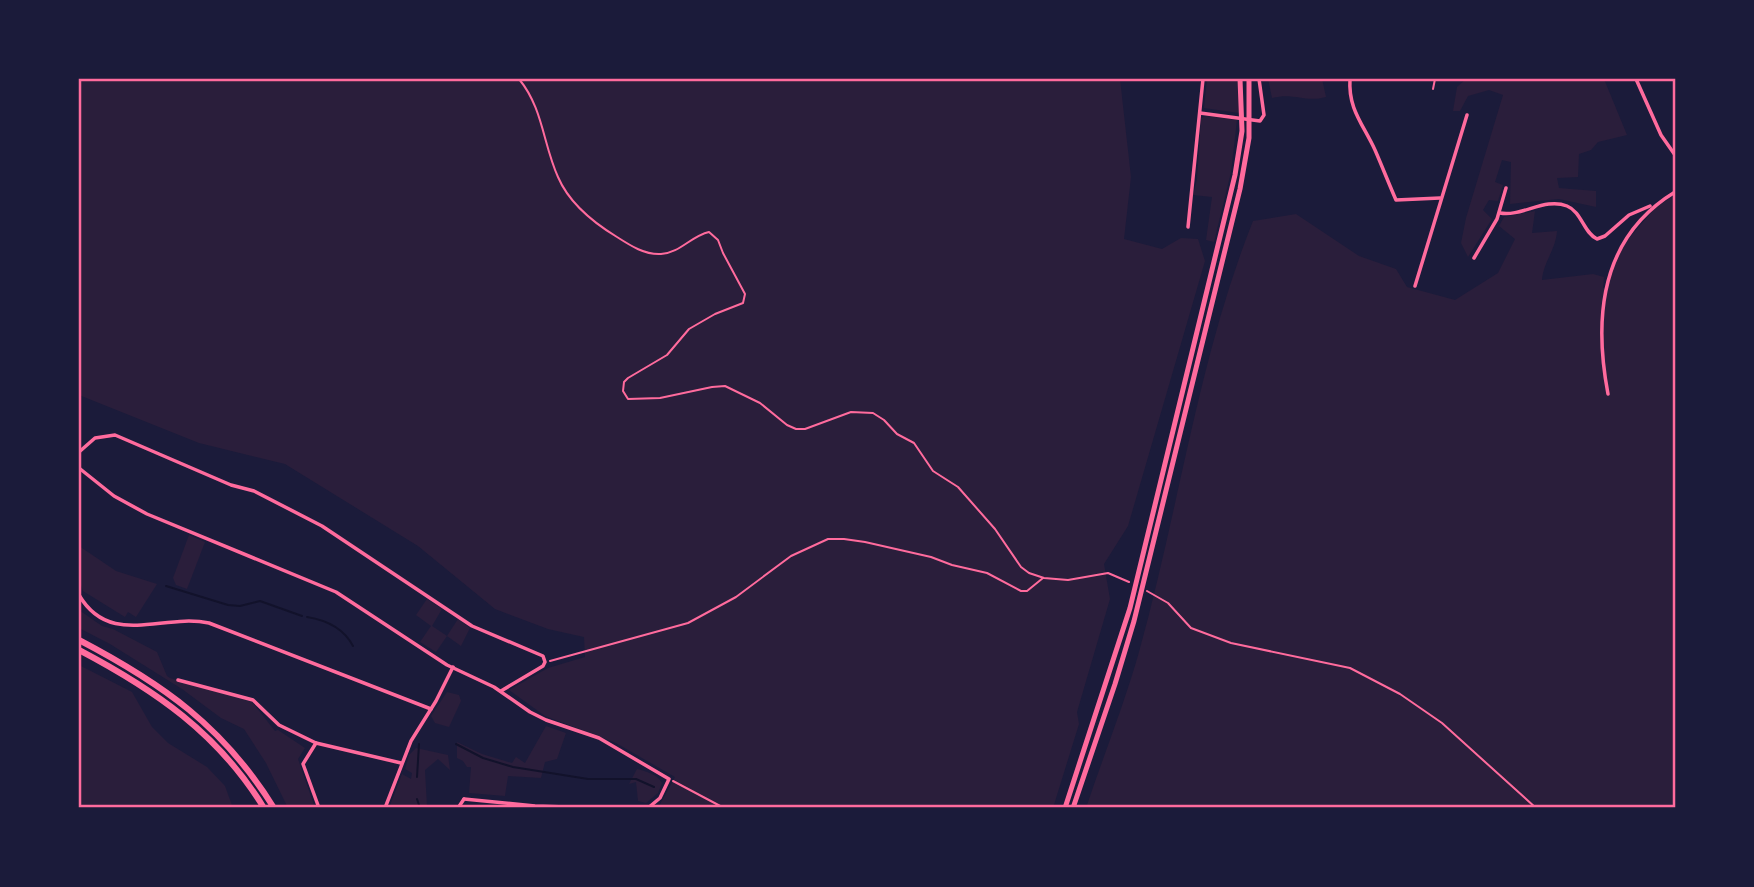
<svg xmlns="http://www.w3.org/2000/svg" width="1754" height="887" viewBox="0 0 1754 887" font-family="'Archivo Narrow',sans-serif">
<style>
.green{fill:#2a1e3b}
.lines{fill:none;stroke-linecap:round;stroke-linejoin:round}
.stream{stroke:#12122b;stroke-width:2}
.path{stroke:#ff6b9d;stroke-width:2}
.service{stroke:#ff6b9d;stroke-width:2}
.minor{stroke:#ff6b9d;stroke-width:3.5}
.trunk{stroke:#ff6b9d;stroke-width:5}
.motorway{stroke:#ff6b9d;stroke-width:6}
.neatline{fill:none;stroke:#ff6b9d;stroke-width:2.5}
</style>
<rect width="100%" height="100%" fill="#1b1b3a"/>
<!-- green -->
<g class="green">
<polygon points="79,79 1120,79 1131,177 1124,239 1162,249 1181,238 1198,239 1205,261 1128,526 1104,564 1110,599 1077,712 1079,724 1053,808 658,808 675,777 616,743 545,716 509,690 548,668 585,657 584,637 548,629 495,609 418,546 285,464 199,443 79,395"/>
<polygon points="1207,79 1237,79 1239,113 1204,108"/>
<path d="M 1268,79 L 1322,79 L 1326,97 C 1305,103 1294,92 1272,98 Z"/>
<polygon points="1466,79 1604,79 1627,135 1598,142 1591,150 1579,154 1578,177 1557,178 1559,188 1596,191 1596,207 1559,199 1510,204 1511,162 1502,160 1495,182 1503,185 1498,201 1489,200 1483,210 1492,219 1468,257 1461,243 1466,218 1503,95 1489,90 1468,96 1460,111 1453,111 1457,87"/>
<polygon points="1206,116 1237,120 1231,172 1214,242 1206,240 1212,197 1193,195 1197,179 1201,118"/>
<path d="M 1675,195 L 1675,808 L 1086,808 C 1103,757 1124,705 1139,652 C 1179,509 1198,359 1253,221 L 1296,214 L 1359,256 L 1396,269 L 1407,287 L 1455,300 L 1498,273 L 1515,239 L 1499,226 L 1504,217 L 1535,211 L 1532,233 L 1557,231 C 1556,249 1543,263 1542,280 L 1593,274 L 1604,277 L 1603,288 L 1607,289 L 1613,264 L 1625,243 L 1655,208 Z"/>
<polygon points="189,535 205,542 187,589 176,585 173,578"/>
<polygon points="79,546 116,571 157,584 136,617 128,612 125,617 83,591 79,580"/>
<polygon points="427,599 442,609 432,626 447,636 458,619 470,628 461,646 447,636 436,652 420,642 431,626 416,615"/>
<polygon points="79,610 102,626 113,629 157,652 167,676 170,678 252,702 275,731 278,730 305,748 298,759 315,808 288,808 266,763 244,729 221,718 182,689 110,644 79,628"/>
<polygon points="79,665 132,692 152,727 168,743 207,767 225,786 233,808 79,808"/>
<polygon points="447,692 459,695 461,701 449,727 435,723 431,716"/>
<polygon points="546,726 566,733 557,759 545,762 541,778 508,776 505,796 469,793 471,767 467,767 463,761 457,758 457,742 482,754 512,763 516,757 525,763"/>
<polygon points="416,748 448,755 450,770 438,759 425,770 427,806 430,808 389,808 402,774 411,779 412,773 405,769 409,755"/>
<path d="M 637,769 C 646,771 658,775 662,783 L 658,793 L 646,803 L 638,801 L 636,782 L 629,784 Z"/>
</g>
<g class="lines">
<!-- stream -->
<g class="stream">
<polyline points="166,586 228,605 240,606 260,601 302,616"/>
<path d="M 307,617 C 326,620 344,629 353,646"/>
<polyline points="456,744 483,758 513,767 588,779 636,779 654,787"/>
<polyline points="417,777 419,744"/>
<polyline points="417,799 420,808"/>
</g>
<!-- path -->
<g class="path">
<path d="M 519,79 C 543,108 543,144 558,177 C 569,203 594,223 617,237 C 631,246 645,255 661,254 C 680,253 691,236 709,232 L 718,240 L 723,253 L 745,294 L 743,303 L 715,314 L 689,329 L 667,355 L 628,378 L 624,382 L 623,391 L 628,399 L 660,398 L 712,387 L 725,386 L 760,403 L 787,425 L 796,429 L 805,429 L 851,412 L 873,413 L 884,420 L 897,434 L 914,443 L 933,471 L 958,487 L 995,529 L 1021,567 L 1029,573 L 1044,578 L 1068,580 L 1108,573 L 1129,582"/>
<polyline points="1147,591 1168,603 1191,628 1231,643 1350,668 1400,694 1442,723 1536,808"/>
<polyline points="550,661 688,623 736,597 791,556 828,539 844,539 865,542 931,557 952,565 987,573 1021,591 1027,591 1043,578"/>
<polyline points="673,781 724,808"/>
</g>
<!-- service -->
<polyline class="service" points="1433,89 1435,79"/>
<!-- minor -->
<g class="minor">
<path d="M 1350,79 C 1348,109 1363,124 1375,150 C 1382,166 1389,184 1396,200 L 1440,198"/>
<polyline points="1636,79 1661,135 1675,155"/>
<polyline points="1200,113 1260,121 1264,115 1259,79"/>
<path d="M 1500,213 C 1522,217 1545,197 1567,206 C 1582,212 1583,232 1597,239 L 1605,236 L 1629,215 L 1650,206"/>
<polyline points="1188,227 1203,79"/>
<polyline points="1474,258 1497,219 1506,188"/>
<polyline points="1415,286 1467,115"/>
<path d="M 1608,394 C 1593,315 1601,237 1675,192"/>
<polyline points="79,452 95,438 115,435 231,485 254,491 322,526 472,626 543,656 545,662 543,666 501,691"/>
<polyline points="79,468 114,496 147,514 336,592 447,665 494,687 530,712 546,720 599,738 669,779 660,798 648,808"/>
<path d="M 79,595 C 110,648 162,613 209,623 L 431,709"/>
<polyline points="178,680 253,700 279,725 316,743 401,763"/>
<polyline points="316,743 303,764 319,808"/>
<polyline points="464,799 535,806 599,808"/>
<polyline points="385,808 411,741 436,701 453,667"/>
<polyline points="458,808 464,799"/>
</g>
<!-- trunk -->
<g class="trunk">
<polyline points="1065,808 1130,608 1235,175 1242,131 1240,79"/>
<polyline points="1073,808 1115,684 1134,621 1240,189 1249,138 1249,79"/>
</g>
<!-- motorway -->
<g class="motorway">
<path d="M 79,640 C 163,684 223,726 274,808"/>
<path d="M 79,650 C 155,690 218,733 264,808"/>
</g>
</g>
<!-- border -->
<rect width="1754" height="887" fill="none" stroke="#1b1b3a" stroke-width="161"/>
<rect x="80" y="80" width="1594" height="726" class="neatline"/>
</svg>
